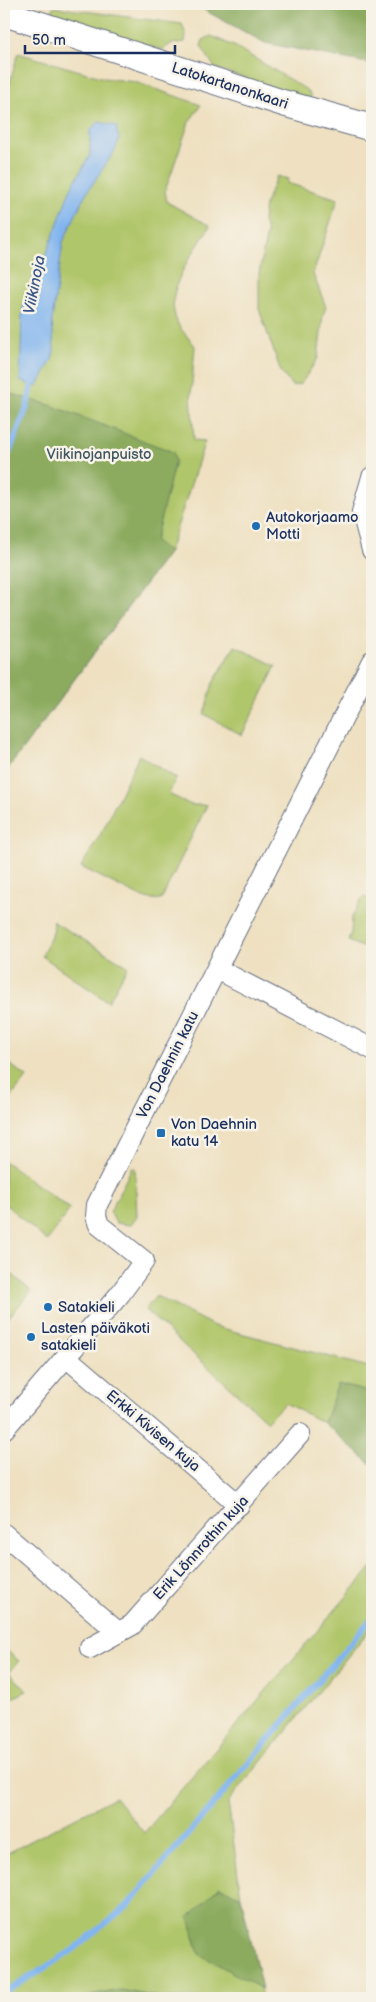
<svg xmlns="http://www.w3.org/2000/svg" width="376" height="2002" viewBox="0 0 376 2002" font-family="'Balsamiq Sans',sans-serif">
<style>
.green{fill:#b0c66a;stroke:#667a64}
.forest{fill:#8cab5e;stroke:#546d5e}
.water{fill:#82b5ef;stroke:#4e72a6}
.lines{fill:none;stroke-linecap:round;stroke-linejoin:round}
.stream{stroke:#82b5ef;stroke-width:6}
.minor-casing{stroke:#656d80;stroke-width:22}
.tertiary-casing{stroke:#656d80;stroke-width:28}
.minor{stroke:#fff;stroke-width:20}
.tertiary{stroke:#fff;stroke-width:26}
.poi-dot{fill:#1f6fb2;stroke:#f7f3e8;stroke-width:2}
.labels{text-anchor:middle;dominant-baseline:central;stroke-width:5;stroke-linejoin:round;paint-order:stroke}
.street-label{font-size:15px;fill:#1b2f5e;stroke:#f7f3e8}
.park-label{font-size:15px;fill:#405561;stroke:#f7f3e8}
.poi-label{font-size:15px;fill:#1b2f5e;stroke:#f7f3e8;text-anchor:start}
.water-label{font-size:16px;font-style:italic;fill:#3a578a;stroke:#f7f3e8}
</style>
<rect width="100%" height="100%" fill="#f7f3e8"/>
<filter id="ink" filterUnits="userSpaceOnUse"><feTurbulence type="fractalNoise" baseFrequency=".02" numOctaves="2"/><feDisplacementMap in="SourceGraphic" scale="10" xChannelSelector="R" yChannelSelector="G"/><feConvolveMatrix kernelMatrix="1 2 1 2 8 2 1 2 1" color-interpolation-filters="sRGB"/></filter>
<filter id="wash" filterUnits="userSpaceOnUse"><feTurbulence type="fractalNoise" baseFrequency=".0096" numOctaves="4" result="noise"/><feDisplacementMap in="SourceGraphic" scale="20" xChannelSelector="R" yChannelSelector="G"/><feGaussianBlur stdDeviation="1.12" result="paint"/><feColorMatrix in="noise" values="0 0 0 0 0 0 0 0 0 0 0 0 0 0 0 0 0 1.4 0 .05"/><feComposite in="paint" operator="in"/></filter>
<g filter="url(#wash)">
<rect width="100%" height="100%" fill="#eee0c0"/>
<!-- green -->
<g class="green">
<polygon points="53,7 182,24 186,35 185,42 171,44 162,50 52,16"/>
<polygon points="211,36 236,47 307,90 311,96 309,100 215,68 201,46 203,40"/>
<path d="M 18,53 L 104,78 L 135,82 L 201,105 L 189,122 L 165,191 L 167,202 L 210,226 C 194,254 161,290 178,324 C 182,332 190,339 195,346 L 191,394 L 194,440 L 205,441 L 169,552 L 4,774 L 4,104 Z"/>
<polygon points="277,176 288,179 287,183 338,199 313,274 326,307 323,315 318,358 301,384 292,386 281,372 259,309 259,273 267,232 263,220 265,204"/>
<polygon points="235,646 276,666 242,735 204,714 213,683"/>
<polygon points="139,755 176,778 169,794 191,805 207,805 161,900 143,898 81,867 104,828"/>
<polygon points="372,896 372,942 365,951 364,948 348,941 351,933 352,917 362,898"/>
<polygon points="52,921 128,966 108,1002 42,956 54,930"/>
<polygon points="4,1060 27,1077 4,1106"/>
<polygon points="4,1161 70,1209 47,1241 4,1203"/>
<polygon points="132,1167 135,1168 137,1217 130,1225 116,1223 110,1212"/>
<polygon points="4,1267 31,1291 4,1323"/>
<polygon points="156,1296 214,1326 372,1368 372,1465 324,1423 285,1403 267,1421 145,1310"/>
<polygon points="372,1567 372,1627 228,1802 241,1897 262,1998 4,1998 4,1855 115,1797 144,1833"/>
<polygon points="4,1648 19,1661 9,1672 27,1691 4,1702"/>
</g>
<!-- forest -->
<g class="forest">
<polygon points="205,4 372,4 372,64 265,43 204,10"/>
<polygon points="4,392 53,406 173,452 175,461 155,541 169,552 4,774"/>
<polygon points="338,1384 372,1393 372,1465 324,1423"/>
<polygon points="220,1886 241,1897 262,1989 199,1954 189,1917"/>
<polygon points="121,1990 162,1998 79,1998"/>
</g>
<!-- water -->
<polygon class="water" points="99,122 116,126 119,140 114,152 85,195 63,242 52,321 54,350 52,360 37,387 20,381 22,314 24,303 30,293 33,278 48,250 70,190 90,155 90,130"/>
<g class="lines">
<!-- stream -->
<g class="stream">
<polyline points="4,459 9,453 27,407 33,379"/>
<polyline points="6,1992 73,1950 127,1906 372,1618"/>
</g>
</g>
</g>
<g filter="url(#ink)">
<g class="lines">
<defs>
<g id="minor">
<polyline points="372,477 362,512 372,550"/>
<polyline points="217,969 372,1049"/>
<polyline points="66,1357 239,1505"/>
<polyline points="4,1429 120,1294 144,1261 99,1225 96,1216 97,1205 372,661"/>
<polyline points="4,1534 118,1632"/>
<polyline points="90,1648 132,1625 300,1434"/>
</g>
<polyline id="tertiary" points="4,13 283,103 372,128"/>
</defs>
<!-- minor casing -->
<use href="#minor" class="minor-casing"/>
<!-- tertiary casing -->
<use href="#tertiary" class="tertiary-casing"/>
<!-- minor -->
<use href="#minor" class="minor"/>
<!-- tertiary -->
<use href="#tertiary" class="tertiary"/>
</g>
</g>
<!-- markers -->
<g class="poi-dot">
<circle cx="256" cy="526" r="5"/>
<rect x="156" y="1128" width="10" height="10" rx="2.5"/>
<circle cx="48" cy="1307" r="5"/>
<circle cx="31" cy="1337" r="5"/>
</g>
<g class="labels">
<!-- street labels -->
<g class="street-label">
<text transform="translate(230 86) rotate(18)">Latokartanonkaari</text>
<text transform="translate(168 1065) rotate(-63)">Von Daehnin katu</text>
<text transform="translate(153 1431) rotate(40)">Erkki Kivisen kuja</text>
<text transform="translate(201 1548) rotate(-48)">Erik Lönnrothin kuja</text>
</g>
<!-- park labels -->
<g class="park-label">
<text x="99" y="454">Viikinojanpuisto</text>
</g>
<!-- poi labels -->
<g class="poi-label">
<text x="266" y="517">Autokorjaamo<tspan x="266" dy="17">Motti</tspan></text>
<text x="171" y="1124">Von Daehnin<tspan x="171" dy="17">katu 14</tspan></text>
<text x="58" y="1307">Satakieli</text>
<text x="41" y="1328">Lasten päiväkoti<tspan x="41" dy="17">satakieli</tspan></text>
</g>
<!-- water labels -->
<g class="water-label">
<text transform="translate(35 285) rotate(-79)">Viikinoja</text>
</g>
</g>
<!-- margin -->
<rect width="376" height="2002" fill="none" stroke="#f7f3e8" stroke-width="20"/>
<!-- scale -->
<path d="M25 45v8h150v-8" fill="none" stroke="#1b2f5e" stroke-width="2.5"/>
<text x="32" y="45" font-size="15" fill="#1b2f5e" stroke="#f7f3e8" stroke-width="4" paint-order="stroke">50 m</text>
</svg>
